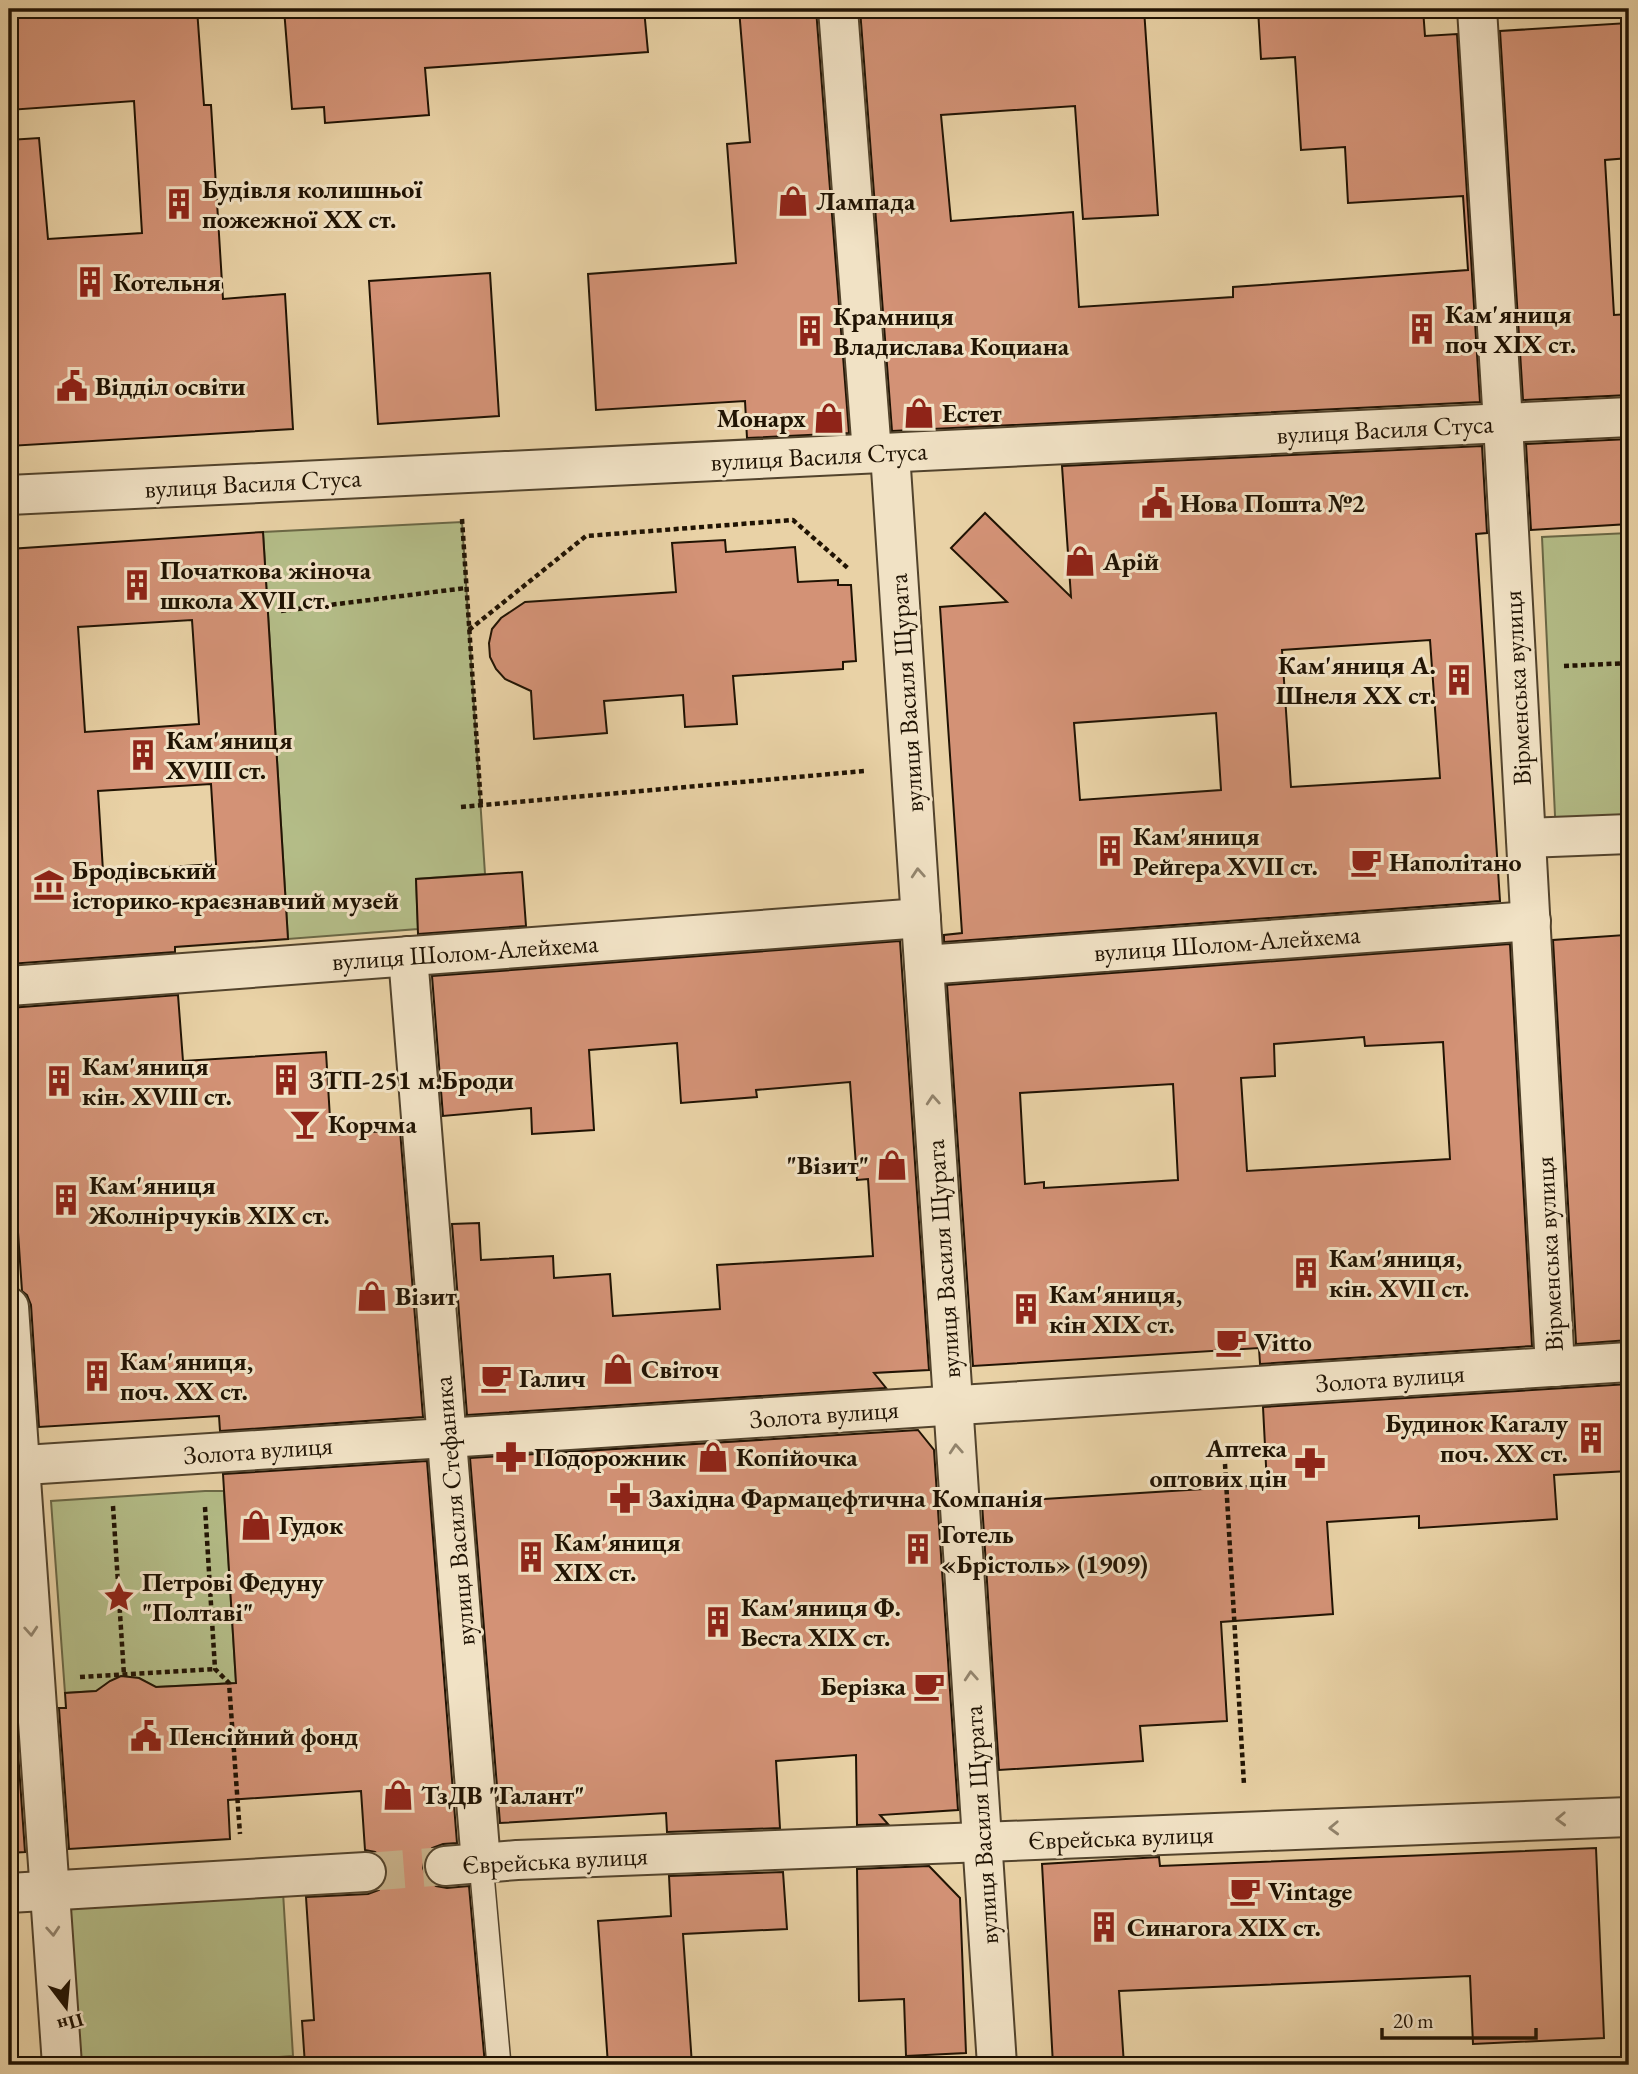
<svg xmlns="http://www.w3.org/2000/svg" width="1638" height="2074" viewBox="0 0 1638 2074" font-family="'EB Garamond',serif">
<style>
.green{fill:#b4bd88;stroke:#6a6846;stroke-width:2}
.building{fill:#d39276;stroke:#201303;stroke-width:2;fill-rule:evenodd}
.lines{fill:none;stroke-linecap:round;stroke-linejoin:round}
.street-tunnel{stroke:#cbb58e;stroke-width:38;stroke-dasharray:38 19;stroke-linecap:butt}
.lane-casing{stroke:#52432c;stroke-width:26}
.street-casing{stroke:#52432c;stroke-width:42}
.path{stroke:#201303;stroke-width:4.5;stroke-dasharray:5 3.5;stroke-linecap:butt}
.lane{stroke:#f1e2c5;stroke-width:23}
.street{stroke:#f1e2c5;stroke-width:38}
.oneway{stroke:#93856e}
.labels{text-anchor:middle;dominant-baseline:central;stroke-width:6;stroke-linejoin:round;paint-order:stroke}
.poi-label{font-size:26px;font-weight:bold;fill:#201303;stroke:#f1e2c5;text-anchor:start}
.street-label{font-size:26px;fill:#201303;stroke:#f1e2c5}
</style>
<rect width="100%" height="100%" fill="#e9d2a6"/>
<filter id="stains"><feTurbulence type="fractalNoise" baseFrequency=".00286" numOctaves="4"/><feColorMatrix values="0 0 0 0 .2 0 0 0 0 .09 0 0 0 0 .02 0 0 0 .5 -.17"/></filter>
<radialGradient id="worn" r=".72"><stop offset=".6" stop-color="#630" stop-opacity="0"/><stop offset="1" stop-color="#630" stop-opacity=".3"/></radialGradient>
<!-- green -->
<g class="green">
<polygon points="462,522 485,874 416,879 418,929 288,939 263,532"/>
<polygon points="1629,533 1629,834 1556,837 1542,537"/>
<polygon points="205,1491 224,1491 236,1683 155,1687 139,1678 121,1676 110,1681 98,1691 65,1693 51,1501"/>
<polygon points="283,1892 293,2056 161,2065 74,2065 63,1904"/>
</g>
<!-- building -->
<g class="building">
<polygon points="9,9 197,9 204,105 211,105 223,299 285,294 293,429 9,446 9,140 39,138 48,239 142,233 134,101 9,110"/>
<polygon points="284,9 644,9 648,52 425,68 429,115 325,123 324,107 292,109"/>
<polygon points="739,9 816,9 849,433 747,438 745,401 596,410 588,274 736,263 727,144 750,142"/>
<polygon points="860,9 1144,9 1158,215 1083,219 1075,106 941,115 951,221 1073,212 1079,307 1233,297 1233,287 1468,270 1463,196 1348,203 1345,147 1301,150 1295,57 1261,59 1258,9 1423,9 1425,36 1457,34 1480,402 892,431"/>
<polygon points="1628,23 1629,158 1605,160 1614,315 1629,314 1629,395 1523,400 1500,31"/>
<polygon points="490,273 499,416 378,424 369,281"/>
<polygon points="1629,439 1629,524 1531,530 1526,444"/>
<path d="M 1482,446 L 1487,533 L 1476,534 L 1500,901 L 944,942 L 944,935 L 962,933 L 940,607 L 1007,602 L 951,548 L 985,513 L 1071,597 L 1062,466 ZM 1430,640 L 1440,778 L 1291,787 L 1282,650 ZM 1216,713 L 1221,790 L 1080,800 L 1074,723 Z"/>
<path d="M 263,532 L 288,939 L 175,947 L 175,952 L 9,964 L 9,549 ZM 192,620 L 199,724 L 85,732 L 78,627 ZM 211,784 L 216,864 L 103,871 L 98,791 Z"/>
<polygon points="725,540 726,552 795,547 798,582 838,580 838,585 851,585 856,661 843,662 843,669 733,676 737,724 685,727 683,695 604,701 607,733 534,739 531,691 505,679 496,669 490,657 489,643 492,629 501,618 525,602 676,592 672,543"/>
<polygon points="522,872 526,926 418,934 416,879"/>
<polygon points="1625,935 1629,998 1629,1340 1576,1344 1553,940"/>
<polygon points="900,941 929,1370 874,1373 886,1388 467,1415 452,1224 479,1223 481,1260 553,1256 554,1278 610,1274 613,1316 720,1309 717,1265 873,1256 868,1179 857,1180 850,1082 756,1090 757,1097 681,1103 677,1043 589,1050 594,1130 532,1134 531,1108 443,1116 432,976"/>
<path d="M 1510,944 L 1532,1346 L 1260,1364 L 1259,1348 L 973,1366 L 947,985 ZM 1364,1037 L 1365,1046 L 1443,1042 L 1450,1159 L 1247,1171 L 1241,1078 L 1275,1076 L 1274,1044 ZM 1173,1084 L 1178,1180 L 1044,1188 L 1044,1182 L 1025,1184 L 1020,1093 Z"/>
<polygon points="178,995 183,1061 326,1052 331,1135 400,1130 423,1417 220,1431 219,1416 39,1427 31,1305 27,1295 22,1291 9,1100 9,1008"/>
<polygon points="1629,1384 1629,1471 1554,1475 1557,1519 1419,1528 1419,1516 1327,1522 1333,1614 1221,1622 1227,1721 1140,1726 1143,1761 999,1770 982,1503 1267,1485 1263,1407"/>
<polygon points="918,1430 934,1450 958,1810 880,1815 888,1824 857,1825 856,1755 776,1761 780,1828 667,1832 666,1813 500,1823 470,1458"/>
<polygon points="427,1461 457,1843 443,1844 432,1848 425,1857 423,1868 427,1879 436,1886 447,1888 469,1886 485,2065 305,2065 302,2021 314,2020 306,1897 368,1894 379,1890 385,1882 388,1871 384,1859 375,1852 365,1850 361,1791 228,1800 230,1839 69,1849 59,1708 66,1708 65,1693 96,1691 110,1681 121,1676 139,1678 156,1687 236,1683 223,1474"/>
<polygon points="15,1709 25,1852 9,1853 9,1710"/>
<polygon points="1596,1848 1604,2038 1473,2044 1470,1976 1119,1991 1124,2065 1053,2065 1042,1864 1159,1857 1160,1866"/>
<polygon points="929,1866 960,1898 966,2053 906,2056 904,1999 859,2001 857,1869"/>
<polygon points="783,1872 787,1929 683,1934 692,2065 608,2065 598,1921 671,1916 669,1876"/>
</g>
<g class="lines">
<!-- street-tunnel -->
<polyline class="street-tunnel" points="366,1872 445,1866"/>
<defs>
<polyline id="lane" points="481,1863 499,2065"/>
<g id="street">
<polyline points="838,9 872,453"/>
<polyline points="1477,9 1503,423 1555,1367"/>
<polyline points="890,453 997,2065"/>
<polyline points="9,495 1629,417"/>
<polyline points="1526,838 1629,834"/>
<polyline points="408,956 481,1863"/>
<polyline points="924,965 1531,921"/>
<polyline points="9,986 921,918"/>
<polyline points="9,1307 62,2065"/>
<polyline points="9,1466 1629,1362"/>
<polyline points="445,1866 517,1860 1629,1817"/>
<polyline points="9,1893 366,1872"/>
</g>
</defs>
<!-- lane casing -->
<use href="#lane" class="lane-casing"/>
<!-- street casing -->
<use href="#street" class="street-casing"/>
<!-- path -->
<g class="path">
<polyline points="462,519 481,806"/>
<polyline points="281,611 466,588"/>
<polyline points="469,630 586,536 793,520 850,570"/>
<polyline points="1564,666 1629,663"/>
<polyline points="461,807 865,771"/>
<polyline points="1225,1464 1244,1785"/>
<polyline points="113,1506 124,1675"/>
<polyline points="205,1507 215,1669 229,1683 240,1834"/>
<polyline points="80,1677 215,1669"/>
</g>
<!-- lane -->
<use href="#lane" class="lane"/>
<!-- street -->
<use href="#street" class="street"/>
</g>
<!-- one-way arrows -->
<defs><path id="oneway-chevron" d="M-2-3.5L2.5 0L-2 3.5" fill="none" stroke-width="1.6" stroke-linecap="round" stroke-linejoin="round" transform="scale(1.75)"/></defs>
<g class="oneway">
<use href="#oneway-chevron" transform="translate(918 873) rotate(-94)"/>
<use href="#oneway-chevron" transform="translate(933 1100) rotate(-94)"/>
<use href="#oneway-chevron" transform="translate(956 1449) rotate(-94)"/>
<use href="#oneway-chevron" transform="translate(31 1631) rotate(86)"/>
<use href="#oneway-chevron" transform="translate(971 1676) rotate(-94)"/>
<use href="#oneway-chevron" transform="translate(1561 1819) rotate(178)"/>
<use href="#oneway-chevron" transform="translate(1334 1828) rotate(178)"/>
<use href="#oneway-chevron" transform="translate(53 1931) rotate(86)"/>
</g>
<!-- icons -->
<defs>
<symbol id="shop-bare" viewBox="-9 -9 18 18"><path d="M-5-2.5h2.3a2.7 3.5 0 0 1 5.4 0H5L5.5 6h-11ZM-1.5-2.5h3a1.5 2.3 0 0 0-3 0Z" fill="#8f2418" stroke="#f1e2c5" stroke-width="2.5" paint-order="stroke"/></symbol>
<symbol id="building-bare" viewBox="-9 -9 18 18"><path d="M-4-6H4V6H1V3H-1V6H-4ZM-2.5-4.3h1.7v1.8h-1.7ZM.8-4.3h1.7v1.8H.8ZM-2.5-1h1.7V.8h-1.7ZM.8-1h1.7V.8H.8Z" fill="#8f2418" stroke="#f1e2c5" stroke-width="2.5" paint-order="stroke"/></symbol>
<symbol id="civic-bare" viewBox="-9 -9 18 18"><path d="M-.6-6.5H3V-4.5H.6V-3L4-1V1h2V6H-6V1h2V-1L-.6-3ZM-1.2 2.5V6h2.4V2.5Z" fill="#8f2418" stroke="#f1e2c5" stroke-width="2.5" paint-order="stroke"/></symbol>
<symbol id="cafe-bare" viewBox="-9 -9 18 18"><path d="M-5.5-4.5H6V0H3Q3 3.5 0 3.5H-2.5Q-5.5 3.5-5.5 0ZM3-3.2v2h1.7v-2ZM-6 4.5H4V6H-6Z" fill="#8f2418" stroke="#f1e2c5" stroke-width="2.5" paint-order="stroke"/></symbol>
<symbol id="museum-bare" viewBox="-9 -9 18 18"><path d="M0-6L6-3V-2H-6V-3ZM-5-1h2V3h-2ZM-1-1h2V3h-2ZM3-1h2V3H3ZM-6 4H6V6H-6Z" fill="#8f2418" stroke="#f1e2c5" stroke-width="2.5" paint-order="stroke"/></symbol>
<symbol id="bar-bare" viewBox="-9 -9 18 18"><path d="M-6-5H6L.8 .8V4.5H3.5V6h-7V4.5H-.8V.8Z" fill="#8f2418" stroke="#f1e2c5" stroke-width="2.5" paint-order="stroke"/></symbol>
<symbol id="pharmacy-bare" viewBox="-9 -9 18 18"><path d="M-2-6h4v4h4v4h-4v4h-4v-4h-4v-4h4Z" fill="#8f2418" stroke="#f1e2c5" stroke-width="2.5" paint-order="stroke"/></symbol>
<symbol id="sight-bare" viewBox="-9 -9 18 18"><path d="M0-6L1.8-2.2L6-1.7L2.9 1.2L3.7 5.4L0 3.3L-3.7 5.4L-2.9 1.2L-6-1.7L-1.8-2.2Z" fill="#8f2418" stroke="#f1e2c5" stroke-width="2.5" paint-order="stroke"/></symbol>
</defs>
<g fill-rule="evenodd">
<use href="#shop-bare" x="771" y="179" width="44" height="44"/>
<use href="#building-bare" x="157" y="182" width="44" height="44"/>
<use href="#building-bare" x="68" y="260" width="44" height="44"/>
<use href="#building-bare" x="1400" y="307" width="44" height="44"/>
<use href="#building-bare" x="788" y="309" width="44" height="44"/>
<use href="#civic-bare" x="50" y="364" width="44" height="44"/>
<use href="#shop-bare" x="897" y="391" width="44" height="44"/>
<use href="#shop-bare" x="807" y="396" width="44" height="44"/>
<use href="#civic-bare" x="1135" y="481" width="44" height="44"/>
<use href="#shop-bare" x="1058" y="539" width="44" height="44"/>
<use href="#building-bare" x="115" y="563" width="44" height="44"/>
<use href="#building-bare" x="1437" y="658" width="44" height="44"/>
<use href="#building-bare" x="121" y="733" width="44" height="44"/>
<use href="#building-bare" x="1088" y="829" width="44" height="44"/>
<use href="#cafe-bare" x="1344" y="840" width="44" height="44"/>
<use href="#museum-bare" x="27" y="863" width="44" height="44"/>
<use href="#building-bare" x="264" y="1058" width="44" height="44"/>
<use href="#building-bare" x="37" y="1059" width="44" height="44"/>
<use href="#bar-bare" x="283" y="1102" width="44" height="44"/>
<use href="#shop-bare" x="870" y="1143" width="44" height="44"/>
<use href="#building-bare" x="44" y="1178" width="44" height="44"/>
<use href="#building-bare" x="1284" y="1251" width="44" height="44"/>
<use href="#shop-bare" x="350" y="1274" width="44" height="44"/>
<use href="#building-bare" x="1004" y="1287" width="44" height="44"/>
<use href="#cafe-bare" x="1209" y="1320" width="44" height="44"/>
<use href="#shop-bare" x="596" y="1347" width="44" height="44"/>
<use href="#building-bare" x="75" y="1354" width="44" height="44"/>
<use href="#cafe-bare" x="474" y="1356" width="44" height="44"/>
<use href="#building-bare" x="1569" y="1416" width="44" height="44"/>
<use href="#pharmacy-bare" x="489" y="1435" width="44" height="44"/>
<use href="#shop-bare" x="691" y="1435" width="44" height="44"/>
<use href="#pharmacy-bare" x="1288" y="1441" width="44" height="44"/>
<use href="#pharmacy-bare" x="603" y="1476" width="44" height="44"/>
<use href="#shop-bare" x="234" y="1503" width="44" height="44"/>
<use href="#building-bare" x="896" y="1527" width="44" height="44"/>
<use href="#building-bare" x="509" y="1535" width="44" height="44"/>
<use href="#sight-bare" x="97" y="1575" width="44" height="44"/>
<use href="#building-bare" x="696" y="1600" width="44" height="44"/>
<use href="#cafe-bare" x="907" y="1664" width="44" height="44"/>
<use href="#civic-bare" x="124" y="1714" width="44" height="44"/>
<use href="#shop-bare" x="376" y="1773" width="44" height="44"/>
<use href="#cafe-bare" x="1223" y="1869" width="44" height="44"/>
<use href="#building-bare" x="1082" y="1905" width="44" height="44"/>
</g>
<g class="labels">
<!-- poi labels -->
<g class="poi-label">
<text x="202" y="189">Будівля колишньої<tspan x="202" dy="30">пожежної XX ст.</tspan></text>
<text x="816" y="201">Лампада</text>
<text x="113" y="282">Котельня</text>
<text x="1445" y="314">Кам'яниця<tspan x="1445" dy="30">поч XIX ст.</tspan></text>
<text x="833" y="316">Крамниця<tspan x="833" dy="30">Владислава Коциана</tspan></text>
<text x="95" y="386">Відділ освіти</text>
<text x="942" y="413">Естет</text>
<text x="806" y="418" text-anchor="end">Монарх</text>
<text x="1180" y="503">Нова Пошта №2</text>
<text x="1103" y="561">Арій</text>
<text x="160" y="570">Початкова жіноча<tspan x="160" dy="30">школа XVII ст.</tspan></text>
<text x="1436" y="665" text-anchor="end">Кам'яниця А.<tspan x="1436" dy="30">Шнеля XX cт.</tspan></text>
<text x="166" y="740">Кам'яниця<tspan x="166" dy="30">XVIII ст.</tspan></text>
<text x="1133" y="836">Кам'яниця<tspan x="1133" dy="30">Рейгера XVII ст.</tspan></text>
<text x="1389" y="862">Наполітано</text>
<text x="72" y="870">Бродівський<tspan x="72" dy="30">історико-краєзнавчий музей</tspan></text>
<text x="82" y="1066">Кам'яниця<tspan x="82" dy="30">кін. XVIII ст.</tspan></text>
<text x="309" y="1080">ЗТП-251 м.Броди</text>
<text x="328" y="1124">Корчма</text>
<text x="869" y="1165" text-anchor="end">"Візит"</text>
<text x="89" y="1185">Кам'яниця<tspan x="89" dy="30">Жолнірчуків XIX ст.</tspan></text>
<text x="1329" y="1258">Кам'яниця,<tspan x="1329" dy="30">кін. XVII ст.</tspan></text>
<text x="1049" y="1294">Кам'яниця,<tspan x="1049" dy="30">кін XIX ст.</tspan></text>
<text x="395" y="1296">Візит</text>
<text x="1254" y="1342">Vitto</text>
<text x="120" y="1361">Кам'яниця,<tspan x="120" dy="30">поч. XX ст.</tspan></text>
<text x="641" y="1369">Світоч</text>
<text x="519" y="1378">Галич</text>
<text x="1568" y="1423" text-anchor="end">Будинок Кагалу<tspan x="1568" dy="30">поч. XX ст.</tspan></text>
<text x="1287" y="1448" text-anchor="end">Аптека<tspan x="1287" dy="30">оптових цін</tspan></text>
<text x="534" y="1457">Подорожник</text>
<text x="736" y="1457">Копійочка</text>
<text x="648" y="1498">Західна Фармацефтична Компанія</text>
<text x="279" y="1525">Гудок</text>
<text x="941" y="1534">Готель<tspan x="941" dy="30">«Брістоль» (1909)</tspan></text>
<text x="554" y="1542">Кам'яниця<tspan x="554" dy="30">XIX ст.</tspan></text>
<text x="142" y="1582">Петрові Федуну<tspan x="142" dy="30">"Полтаві"</tspan></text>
<text x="741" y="1607">Кам'яниця Ф.<tspan x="741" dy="30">Веста XIX ст.</tspan></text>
<text x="906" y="1686" text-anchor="end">Берізка</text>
<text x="169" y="1736">Пенсійний фонд</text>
<text x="421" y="1795">ТзДВ "Галант"</text>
<text x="1268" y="1891">Vintage</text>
<text x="1127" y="1927">Синагога XIX ст.</text>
</g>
<!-- street labels -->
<g class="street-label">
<text transform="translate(1385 429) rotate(-3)">вулиця Василя Стуса</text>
<text transform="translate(819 456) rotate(-3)">вулиця Василя Стуса</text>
<text transform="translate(253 483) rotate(-3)">вулиця Василя Стуса</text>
<text transform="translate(1517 688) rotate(-93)">Вірменська вулиця</text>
<text transform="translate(906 693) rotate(-94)">вулиця Василя Щурата</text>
<text transform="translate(1227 943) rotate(-4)">вулиця Шолом-Алейхема</text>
<text transform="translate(465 952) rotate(-4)">вулиця Шолом-Алейхема</text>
<text transform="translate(1549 1254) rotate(-93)">Вірменська вулиця</text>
<text transform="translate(943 1259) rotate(-94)">вулиця Василя Щурата</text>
<text transform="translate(1390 1378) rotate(-4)">Золота вулиця</text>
<text transform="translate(824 1414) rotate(-4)">Золота вулиця</text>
<text transform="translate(258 1450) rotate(-4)">Золота вулиця</text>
<text transform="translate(454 1511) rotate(-95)">вулиця Василя Стефаника</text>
<text transform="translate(981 1825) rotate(-94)">вулиця Василя Щурата</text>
<text transform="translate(1121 1837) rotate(-2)">Єврейська вулиця</text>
<text transform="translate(555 1860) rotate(-3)">Єврейська вулиця</text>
</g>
</g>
<!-- margin -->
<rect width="1638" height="2074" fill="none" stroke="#e9d2a6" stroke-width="35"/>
<rect x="10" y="10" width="1617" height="2053" fill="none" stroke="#201303" stroke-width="3.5"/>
<rect x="18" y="18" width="1603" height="2039" fill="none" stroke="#201303" stroke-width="2"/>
<!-- north arrow -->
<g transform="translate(66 2007) rotate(164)" stroke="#f1e2c5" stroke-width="5" paint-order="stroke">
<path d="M0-5L12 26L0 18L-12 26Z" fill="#201303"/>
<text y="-10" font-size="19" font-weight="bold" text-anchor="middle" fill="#201303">Пн</text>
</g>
<!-- scale -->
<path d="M1382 2028v10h154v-10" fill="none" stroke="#201303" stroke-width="3.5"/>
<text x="1393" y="2028" font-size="21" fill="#201303" stroke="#f1e2c5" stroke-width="5" paint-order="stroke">20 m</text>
<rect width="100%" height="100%" filter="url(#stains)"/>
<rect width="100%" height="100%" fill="url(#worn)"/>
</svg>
